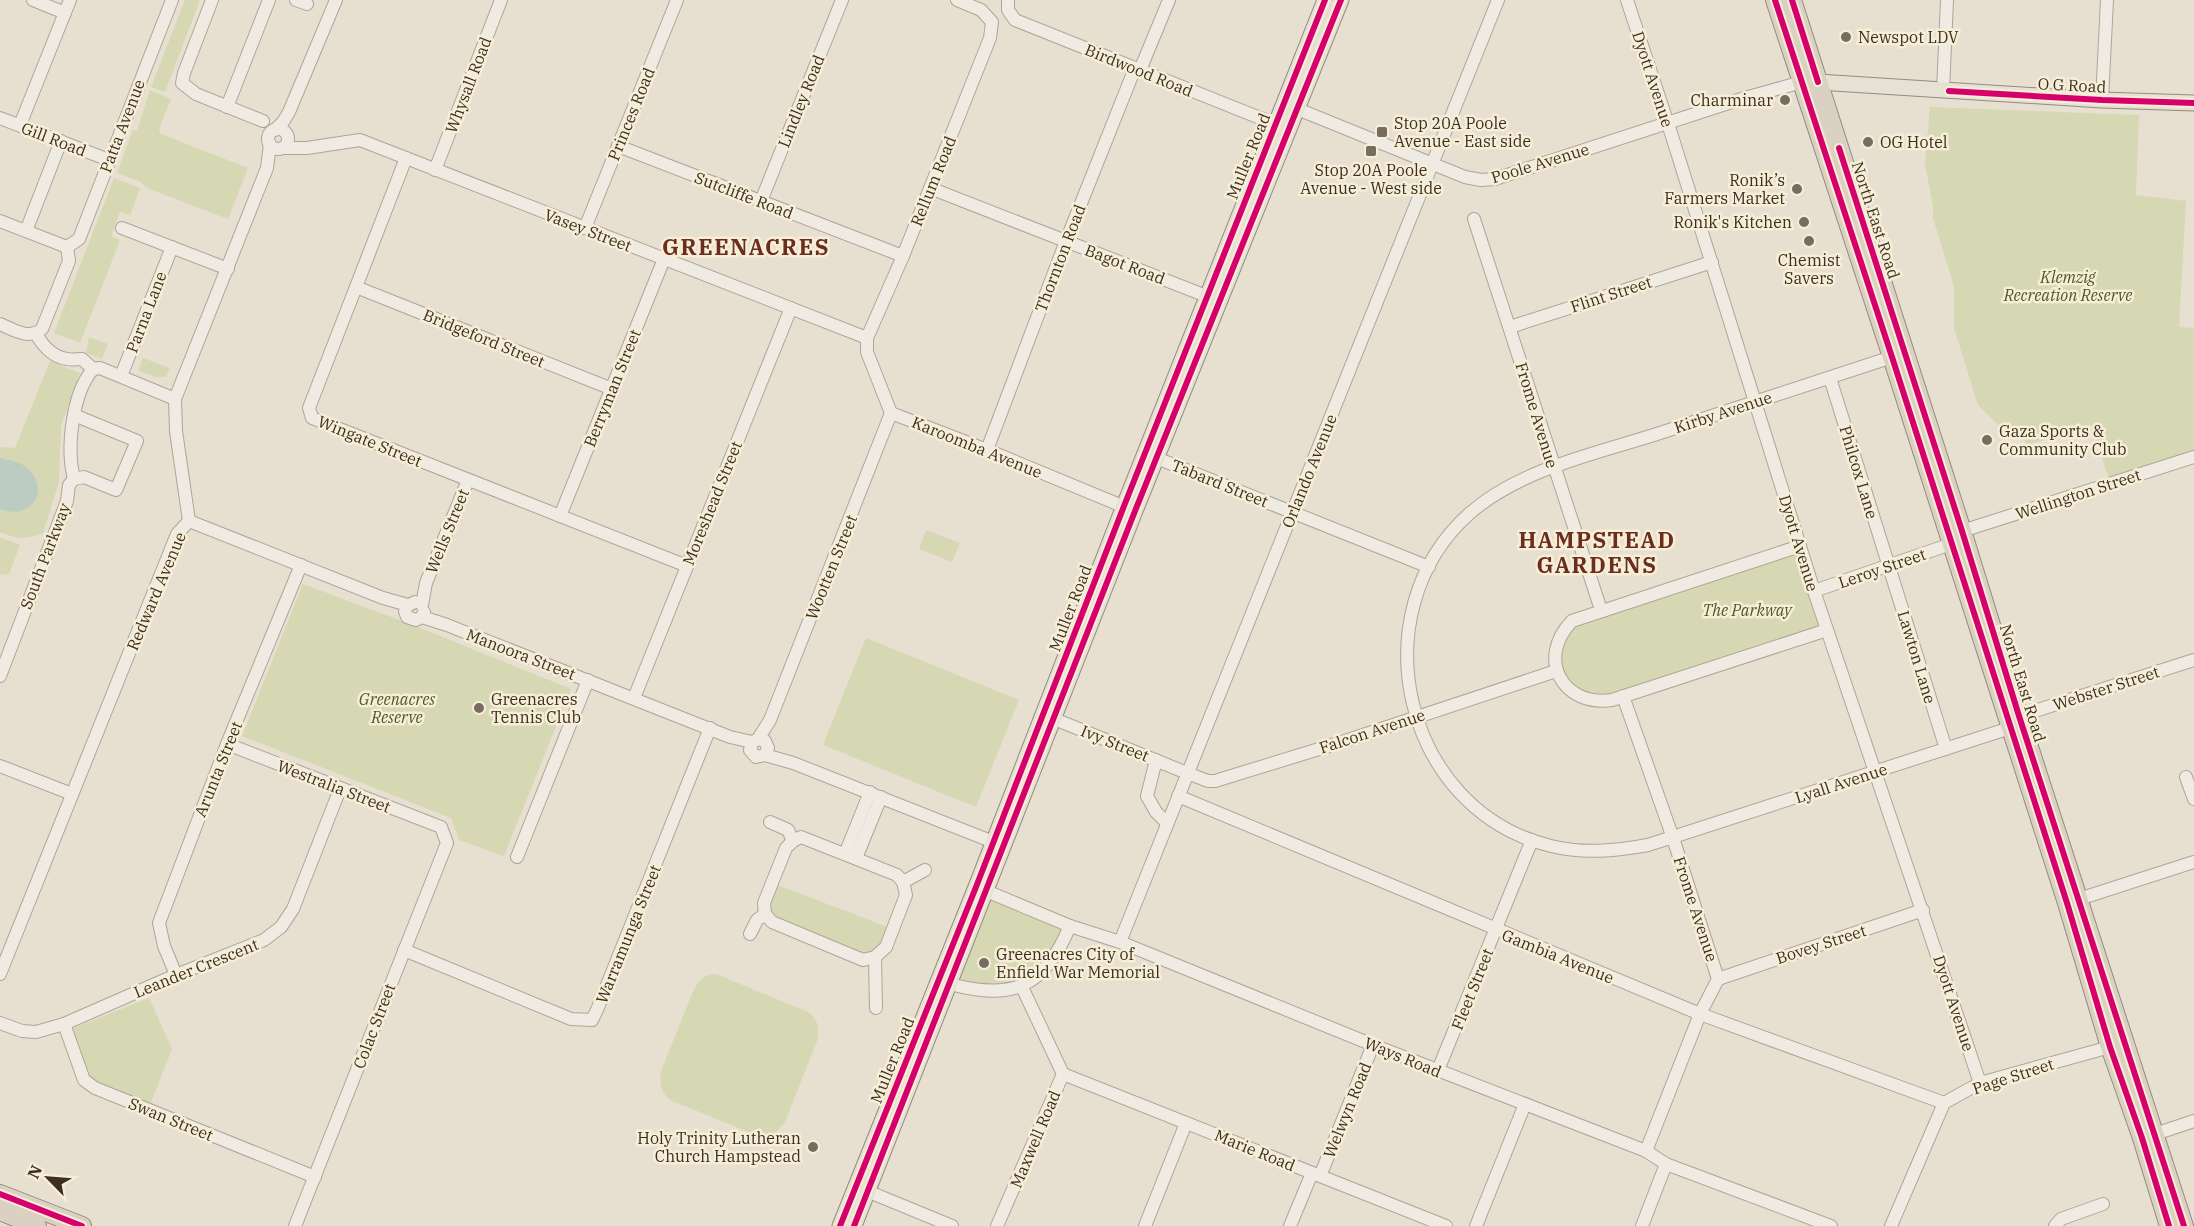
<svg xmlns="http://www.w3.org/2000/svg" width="2194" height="1226" viewBox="0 0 2194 1226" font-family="'IBM Plex Serif',serif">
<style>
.green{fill:#d6d7b3}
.water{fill:#bcccc2}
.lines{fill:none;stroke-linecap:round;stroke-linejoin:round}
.minor-casing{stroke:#ada599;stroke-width:14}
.major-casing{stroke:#928b80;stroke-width:17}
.highway-casing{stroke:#928b80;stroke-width:20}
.minor{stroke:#efebe3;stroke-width:12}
.major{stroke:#e6e1d4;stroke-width:15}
.highway{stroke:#dad1c2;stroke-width:18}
.cycleway-casing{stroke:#f7eed8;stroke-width:10}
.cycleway{stroke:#d6006c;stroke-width:6}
.poi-dot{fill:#786c5e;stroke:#f7eed8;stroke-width:2}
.labels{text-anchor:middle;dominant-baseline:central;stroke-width:5;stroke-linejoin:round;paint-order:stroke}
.poi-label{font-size:16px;fill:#3d2e20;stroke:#f7eed8;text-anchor:start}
.street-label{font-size:16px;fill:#3d2e20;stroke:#f7eed8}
.park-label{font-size:16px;font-style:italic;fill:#4d5a26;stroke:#f7eed8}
.district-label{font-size:22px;font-weight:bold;letter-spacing:1.5px;fill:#6b2e1e;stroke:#f7eed8}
</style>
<rect width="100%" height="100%" fill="#e7e0d1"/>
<!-- green -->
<g class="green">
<polygon points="185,0 200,0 165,92 151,87"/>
<polygon points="150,90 171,99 159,129 161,134 248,168 228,219 147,188 141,182 117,173 133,130 137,131"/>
<polygon points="1930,107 2139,115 2136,195 2186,201 2179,327 2194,328 2194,451 2109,479 2091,425 2027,445 2025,441 1999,426 1978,405 1954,328 1954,286 1933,218 1933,206 1925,164"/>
<polygon points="114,178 140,188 130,215 120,212 111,236 120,240 80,343 54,333"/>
<polygon points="89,337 108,344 102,359 86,353"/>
<polygon points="143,358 170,368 166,377 155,377 138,370"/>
<path d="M 50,361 L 80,373 L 61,426 L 59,482 L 43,533 C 27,540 16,539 0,532 L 0,447 L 15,448 Z"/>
<polygon points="926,530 960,543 952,562 919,549"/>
<polygon points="0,537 20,545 9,574 0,575"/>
<polygon points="1800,546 1826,631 1607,700 1585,699 1556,671 1558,640 1581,617"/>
<polygon points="303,584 418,627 571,689 504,856 459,840 451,818 242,736"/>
<polygon points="866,638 1019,700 976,807 823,745"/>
<polygon points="772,883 893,929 886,947 863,960 765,914"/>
<polygon points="987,891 1070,926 1060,950 1022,987 950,984"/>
<path d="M 716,974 L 808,1012 C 819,1020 819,1029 817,1041 L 785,1122 L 776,1132 L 761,1137 L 670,1100 C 661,1093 659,1082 661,1071 L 694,989 C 700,979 704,975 716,974 Z"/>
<polygon points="149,998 172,1049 150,1105 90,1078 71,1029"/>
</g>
<!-- water -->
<path class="water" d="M 0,458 C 7,460 17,461 23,465 C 53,485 34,522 0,509 Z"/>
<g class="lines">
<defs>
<g id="minor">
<polyline points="33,0 65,13"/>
<polyline points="212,0 184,73 182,83 196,94 263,121"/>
<polyline points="296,0 307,4"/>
<polyline points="957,0 981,10 992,22 990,38 903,256 867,338 867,352 891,413 987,450 1132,510"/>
<polyline points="1008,0 1008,10 1015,20 1275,124"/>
<polyline points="1627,0 1671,133 1814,591 1980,1083"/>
<polyline points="1140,70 1169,0"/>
<polyline points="1943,91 1947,0"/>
<polyline points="2102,100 2107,0"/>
<polyline points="1290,106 1465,177 1481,180 1495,179 1741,99 1802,82"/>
<polyline points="227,107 269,0"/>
<polyline points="0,118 109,160"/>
<polyline points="20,125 70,0"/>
<circle cx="278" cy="139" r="10"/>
<polyline points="275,130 283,122 289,112 336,0"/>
<polyline points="618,146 903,256"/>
<polyline points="283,148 307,148 360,140 867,338"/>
<polyline points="406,158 309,408 312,418 687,566"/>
<polyline points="435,170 501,0"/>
<polyline points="930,188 1214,299"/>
<polyline points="761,201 842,0"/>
<polyline points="1474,219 1601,610"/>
<polyline points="0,221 67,247"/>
<polyline points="122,228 228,269"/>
<polyline points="585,228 677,0"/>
<polyline points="26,231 61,141"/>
<polyline points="67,247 79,239 172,0"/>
<polyline points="356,287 612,389"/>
<path d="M 0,324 C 14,330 29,340 42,329 L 69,261 L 67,247"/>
<polyline points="1510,327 1712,262"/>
<path d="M 36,334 C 43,346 52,357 67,359 C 72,360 76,359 82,359 L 93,369 L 100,368 L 175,399"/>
<path d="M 1892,357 C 1814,383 1735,408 1657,434 C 1594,454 1521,469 1470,513 C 1357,613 1404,811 1551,846 C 1583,854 1615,851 1648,845 L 2010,728"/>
<polyline points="121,376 172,247"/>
<polyline points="1830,378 1946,749"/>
<polyline points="987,450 1066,241 1135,68"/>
<polyline points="1149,455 1429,567"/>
<path d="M 74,479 C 66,448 72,394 93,369"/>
<polyline points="560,516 664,259"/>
<polyline points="189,521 383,598 408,605"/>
<polyline points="1962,531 2194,457"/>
<path d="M 1800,546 L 1572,621 C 1536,658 1562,707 1612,700 L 1827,630"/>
<polyline points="1814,591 1951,544"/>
<polyline points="415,602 407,606 405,611 407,617 416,620 422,617 424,612"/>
<polyline points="422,605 426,583 468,480"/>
<polyline points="422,617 447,625 730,737 752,742"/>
<polyline points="0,676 67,501 69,485 74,479 84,477 116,490 137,441 74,415"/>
<polyline points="1623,696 1674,841 1718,979 1700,1014 1646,1151"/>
<polyline points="634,698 791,308"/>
<polyline points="1047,716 1187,773 1208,781 1215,781 1342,742 1556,671"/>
<polyline points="2019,716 2194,660"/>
<polyline points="758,739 770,720 891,413"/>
<polyline points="227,744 441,827 447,843 295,1226"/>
<polyline points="765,755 768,748 765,741 759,739 752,742 750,750 756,757 765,755 793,763 1001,845"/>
<polyline points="1156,760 1147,796 1156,812 1167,823"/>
<polyline points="0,766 72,794"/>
<polyline points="2186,777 2194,799"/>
<polyline points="1178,796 1700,1014 1944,1103"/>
<polyline points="770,822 788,830 793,841"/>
<polygon points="801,837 897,875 903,882 906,895 886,947 875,957 863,960 772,922 765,914 764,903 786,848 793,841"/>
<polyline points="845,854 870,792"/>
<polyline points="517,857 588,680"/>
<polyline points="856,858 881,797"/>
<polyline points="903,882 925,870"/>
<polyline points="979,888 1070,926 1120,942 1373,1045 1646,1151 1666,1164 1831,1226"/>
<polyline points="2079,899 2194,862"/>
<polyline points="750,934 757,920 765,914"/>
<polyline points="1120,942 1498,0"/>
<polyline points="404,950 571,1019 592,1020 597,1010 710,728"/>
<polyline points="875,957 876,1008"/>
<polyline points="0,974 177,534 189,521 176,431 175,399 267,168 270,144"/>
<polyline points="176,975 164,946 159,923 227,744 301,565"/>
<polyline points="1718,979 1923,910"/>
<path d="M 950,984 C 1014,1001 1044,987 1070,926"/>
<polyline points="0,1023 22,1031 36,1032 64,1024 176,975 264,940 281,927 293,909 340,789"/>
<polyline points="64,1024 84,1080 95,1088 315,1177"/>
<polyline points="1438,1070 1532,840"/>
<polyline points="1063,1074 1446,1226"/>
<polyline points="2155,1134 2194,1121"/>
<polyline points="1320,1176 1373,1045"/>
<polyline points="862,1189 952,1226"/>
<polyline points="997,1226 1063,1074 1022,987"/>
<polyline points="1145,1226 1186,1123"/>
<polyline points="1290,1226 1312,1173"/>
<polyline points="1476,1226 1525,1104"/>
<polyline points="1642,1226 1666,1164"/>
<polyline points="1891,1226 1944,1103 1980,1083 2110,1047"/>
<polyline points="2055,1226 2061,1219 2103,1204"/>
</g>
<g id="major">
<polyline points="1818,82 2102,100 2194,103"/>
<polyline points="840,1226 976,887 1124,506 1325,0"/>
<polyline points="854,1226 1135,511 1341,0"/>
</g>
<g id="highway">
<polyline points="1775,0 1892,357 2067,903 2110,1047 2142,1138 2169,1226"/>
<polyline points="1792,0 1962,531 2019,716 2184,1226"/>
<polyline points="0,1194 82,1226"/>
<polyline points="0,1211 37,1226"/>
</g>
</defs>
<!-- minor casing -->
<use href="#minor" class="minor-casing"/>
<!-- major casing -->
<use href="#major" class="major-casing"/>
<!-- highway casing -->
<use href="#highway" class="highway-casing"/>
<!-- minor -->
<use href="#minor" class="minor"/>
<!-- major -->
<use href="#major" class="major"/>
<!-- highway -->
<use href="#highway" class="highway"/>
<defs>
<g id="cycleway">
<polyline points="1775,0 1892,357 2067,903 2110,1047 2142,1138 2169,1226"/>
<polyline points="1792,0 1818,82"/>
<polyline points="1949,91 2102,100 2194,103"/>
<polyline points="1839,148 1962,531 2019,716 2184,1226"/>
<polyline points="0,1194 82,1226"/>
<polyline points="840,1226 976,887 1124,506 1325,0"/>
<polyline points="854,1226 1135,511 1341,0"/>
</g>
</defs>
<!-- cycleway casing -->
<use href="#cycleway" class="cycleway-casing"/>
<!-- cycleway -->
<use href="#cycleway" class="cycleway"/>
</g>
<!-- markers -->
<g class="poi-dot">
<circle cx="1846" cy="37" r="6"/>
<circle cx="1785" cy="100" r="6"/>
<rect x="1376" y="126" width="12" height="12" rx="3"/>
<circle cx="1868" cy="142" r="6"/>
<rect x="1365" y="145" width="12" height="12" rx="3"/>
<circle cx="1797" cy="189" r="6"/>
<circle cx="1804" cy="222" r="6"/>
<circle cx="1809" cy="241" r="6"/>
<circle cx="1987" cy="440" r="6"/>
<circle cx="479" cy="708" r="6"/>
<circle cx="984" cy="963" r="6"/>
<circle cx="813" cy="1147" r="6"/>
</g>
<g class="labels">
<!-- poi labels -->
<g class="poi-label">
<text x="1858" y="37">Newspot LDV</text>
<text x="1773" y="100" text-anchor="end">Charminar</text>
<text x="1394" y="123">Stop 20A Poole<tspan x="1394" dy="18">Avenue - East side</tspan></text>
<text x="1880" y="142">OG Hotel</text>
<text x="1371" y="170" text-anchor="middle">Stop 20A Poole<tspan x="1371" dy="18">Avenue - West side</tspan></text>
<text x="1785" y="180" text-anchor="end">Ronik’s<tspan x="1785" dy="18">Farmers Market</tspan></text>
<text x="1792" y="222" text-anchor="end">Ronik's Kitchen</text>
<text x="1809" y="260" text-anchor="middle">Chemist<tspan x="1809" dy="18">Savers</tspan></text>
<text x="1999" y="431">Gaza Sports &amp;<tspan x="1999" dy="18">Community Club</tspan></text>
<text x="491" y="699">Greenacres<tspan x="491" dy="18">Tennis Club</tspan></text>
<text x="996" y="954">Greenacres City of<tspan x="996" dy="18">Enfield War Memorial</tspan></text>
<text x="801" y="1138" text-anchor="end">Holy Trinity Lutheran<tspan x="801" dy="18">Church Hampstead</tspan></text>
</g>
<!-- street labels -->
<g class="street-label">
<text transform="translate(1139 70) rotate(22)">Birdwood Road</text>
<text transform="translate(1653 79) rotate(72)">Dyott Avenue</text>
<text transform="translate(468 85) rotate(-69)">Whysall Road</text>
<text transform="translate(2072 85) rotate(3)">O G Road</text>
<text transform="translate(801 101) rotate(-68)">Lindley Road</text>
<text transform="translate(631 114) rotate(-68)">Princes Road</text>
<text transform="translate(122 126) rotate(-69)">Patta Avenue</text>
<text transform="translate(54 139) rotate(21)">Gill Road</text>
<text transform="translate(1248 156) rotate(-68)">Muller Road</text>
<text transform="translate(1540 163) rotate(-17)">Poole Avenue</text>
<text transform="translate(933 181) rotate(-68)">Rellum Road</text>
<text transform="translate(744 195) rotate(21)">Sutcliffe Road</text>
<text transform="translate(1876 220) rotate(72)">North East Road</text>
<text transform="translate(588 230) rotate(21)">Vasey Street</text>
<text transform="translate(1060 258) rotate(-69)">Thornton Road</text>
<text transform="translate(1125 264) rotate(21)">Bagot Road</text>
<text transform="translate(1611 294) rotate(-18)">Flint Street</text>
<text transform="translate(146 312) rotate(-69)">Parna Lane</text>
<text transform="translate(484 338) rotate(22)">Bridgeford Street</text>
<text transform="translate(612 388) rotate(-68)">Berryman Street</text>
<text transform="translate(1723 412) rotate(-18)">Kirby Avenue</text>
<text transform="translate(1537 415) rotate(73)">Frome Avenue</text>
<text transform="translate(370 441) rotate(22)">Wingate Street</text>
<text transform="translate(977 447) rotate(22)">Karoomba Avenue</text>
<text transform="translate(1309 471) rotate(-68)">Orlando Avenue</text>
<text transform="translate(1859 472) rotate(73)">Philcox Lane</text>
<text transform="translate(1220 483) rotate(22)">Tabard Street</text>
<text transform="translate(2078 494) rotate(-18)">Wellington Street</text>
<text transform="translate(712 503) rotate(-68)">Moreshead Street</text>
<text transform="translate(447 531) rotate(-68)">Wells Street</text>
<text transform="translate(1799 543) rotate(73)">Dyott Avenue</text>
<text transform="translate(45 556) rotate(-69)">South Parkway</text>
<text transform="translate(831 567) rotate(-68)">Wootten Street</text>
<text transform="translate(1882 568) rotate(-19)">Leroy Street</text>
<text transform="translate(156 591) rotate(-67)">Redward Avenue</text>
<text transform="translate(1070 608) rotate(-69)">Muller Road</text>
<text transform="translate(521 654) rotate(21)">Manoora Street</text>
<text transform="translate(1917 657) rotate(73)">Lawton Lane</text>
<text transform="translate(2023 683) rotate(73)">North East Road</text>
<text transform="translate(2106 688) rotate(-18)">Webster Street</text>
<text transform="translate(1372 731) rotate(-18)">Falcon Avenue</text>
<text transform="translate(1115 743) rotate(22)">Ivy Street</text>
<text transform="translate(218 769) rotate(-68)">Arunta Street</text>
<text transform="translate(1841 783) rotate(-18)">Lyall Avenue</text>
<text transform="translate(334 786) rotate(21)">Westralia Street</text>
<text transform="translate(1696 909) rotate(72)">Frome Avenue</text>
<text transform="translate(628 934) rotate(-68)">Warramunga Street</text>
<text transform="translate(1821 944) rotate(-18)">Bovey Street</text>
<text transform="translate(1558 956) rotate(22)">Gambia Avenue</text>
<text transform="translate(196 968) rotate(-22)">Leander Crescent</text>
<text transform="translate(1472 989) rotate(-68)">Fleet Street</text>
<text transform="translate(1954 1003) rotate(72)">Dyott Avenue</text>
<text transform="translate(374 1026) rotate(-69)">Colac Street</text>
<text transform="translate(1403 1057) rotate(22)">Ways Road</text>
<text transform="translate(892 1060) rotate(-68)">Muller Road</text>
<text transform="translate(2013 1076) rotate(-18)">Page Street</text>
<text transform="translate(1347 1110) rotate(-68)">Welwyn Road</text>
<text transform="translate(171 1119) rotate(22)">Swan Street</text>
<text transform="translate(1035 1139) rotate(-67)">Maxwell Road</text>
<text transform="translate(1255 1150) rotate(22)">Marie Road</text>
</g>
<!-- park labels -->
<g class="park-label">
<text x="2068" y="277">Klemzig<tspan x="2068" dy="18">Recreation Reserve</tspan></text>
<text x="1747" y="610">The Parkway</text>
<text x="397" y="699">Greenacres<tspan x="397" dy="18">Reserve</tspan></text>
</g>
<!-- district labels -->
<g class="district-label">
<text x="746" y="246">GREENACRES</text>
<text x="1597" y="539">HAMPSTEAD<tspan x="1597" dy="25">GARDENS</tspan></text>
</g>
</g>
<!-- north arrow -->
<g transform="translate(48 1178) rotate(295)" stroke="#f7eed8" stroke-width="4.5" paint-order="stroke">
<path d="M0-4.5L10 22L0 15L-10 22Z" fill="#3d2e20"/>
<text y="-9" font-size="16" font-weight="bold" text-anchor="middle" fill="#3d2e20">N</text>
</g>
</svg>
